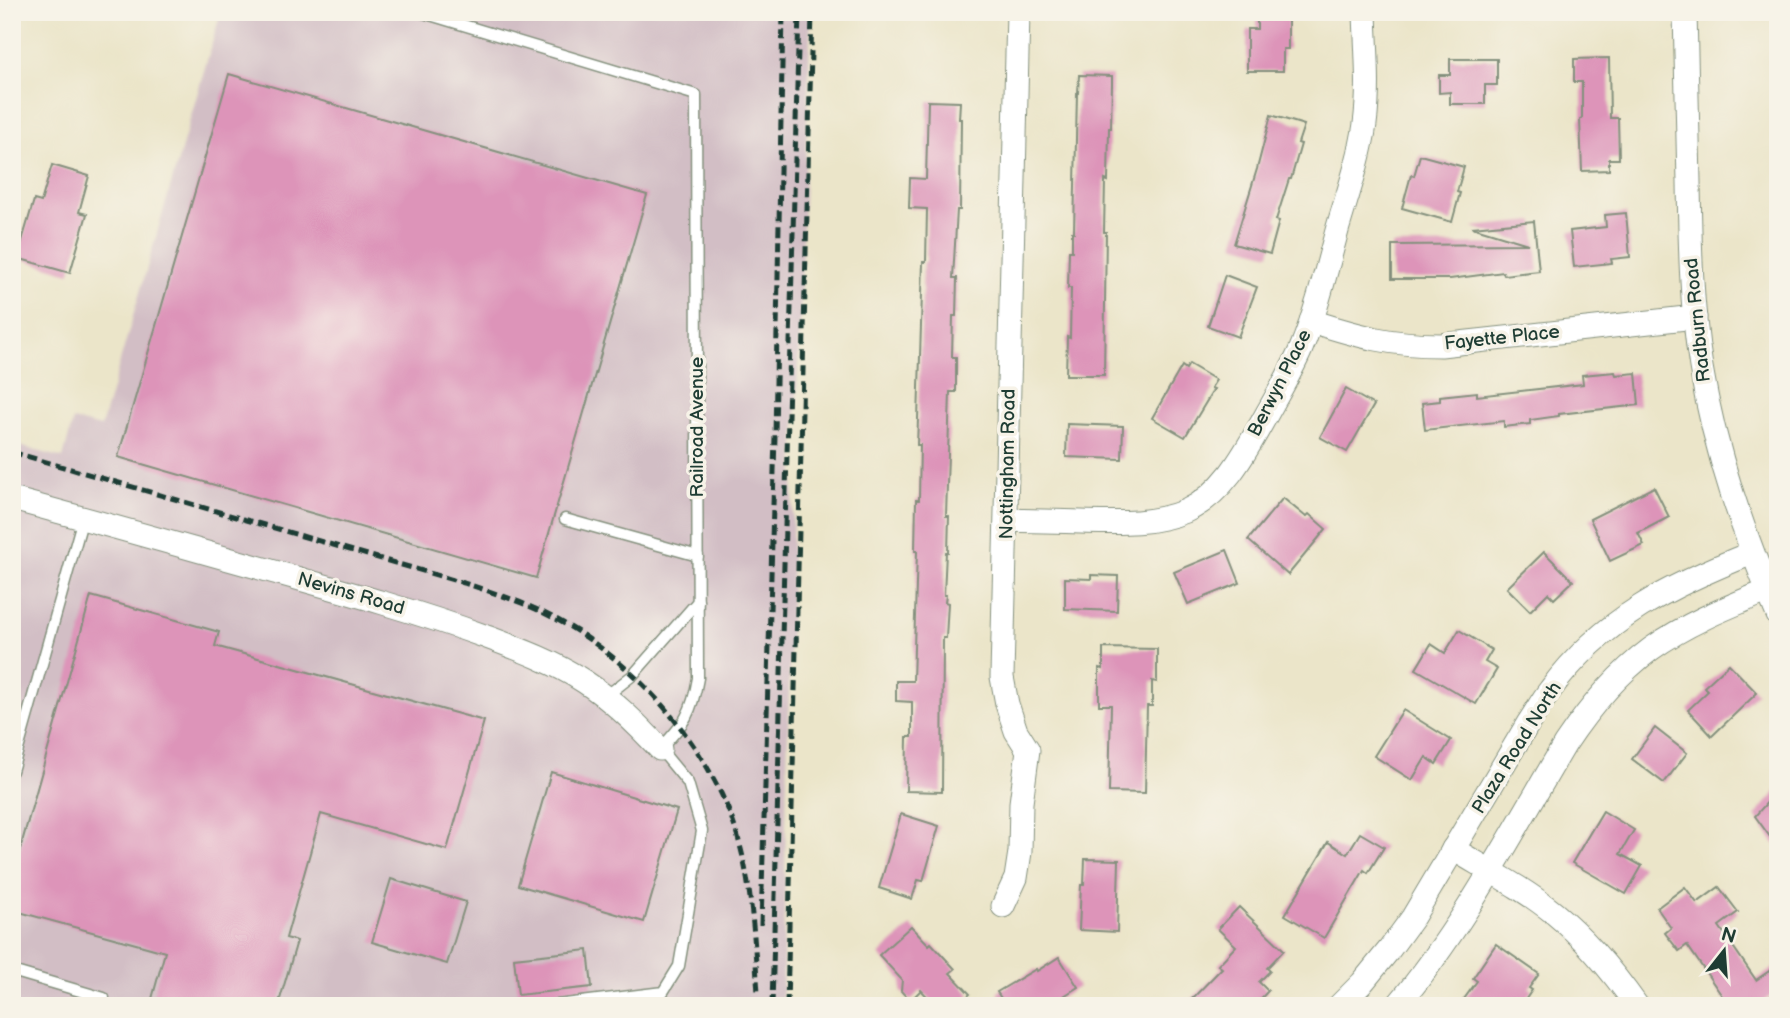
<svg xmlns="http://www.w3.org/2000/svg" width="1790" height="1018" viewBox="0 0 1790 1018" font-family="'Balsamiq Sans',sans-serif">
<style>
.industrial{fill:#d2bec5}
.building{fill:#dd94b9}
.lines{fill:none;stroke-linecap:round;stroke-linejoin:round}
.lane-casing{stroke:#85917e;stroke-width:13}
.street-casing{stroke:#85917e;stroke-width:25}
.lane{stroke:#fff;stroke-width:10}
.street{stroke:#fff;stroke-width:23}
.rail{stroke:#1f3d34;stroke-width:5;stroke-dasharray:10 5;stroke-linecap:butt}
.labels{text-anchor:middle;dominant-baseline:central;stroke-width:7;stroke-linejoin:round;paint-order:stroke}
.street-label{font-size:19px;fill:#1f3d34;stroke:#f7f3e8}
</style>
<rect width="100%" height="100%" fill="#f7f3e8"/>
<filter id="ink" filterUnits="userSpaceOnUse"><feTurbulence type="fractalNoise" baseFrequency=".0143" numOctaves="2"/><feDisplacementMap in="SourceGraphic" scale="14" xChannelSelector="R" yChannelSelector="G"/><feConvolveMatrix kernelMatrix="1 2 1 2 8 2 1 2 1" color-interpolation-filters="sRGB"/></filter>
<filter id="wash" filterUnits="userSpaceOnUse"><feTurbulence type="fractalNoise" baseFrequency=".00686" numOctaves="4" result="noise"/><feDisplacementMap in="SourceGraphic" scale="28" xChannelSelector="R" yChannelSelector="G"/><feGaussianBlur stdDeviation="1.57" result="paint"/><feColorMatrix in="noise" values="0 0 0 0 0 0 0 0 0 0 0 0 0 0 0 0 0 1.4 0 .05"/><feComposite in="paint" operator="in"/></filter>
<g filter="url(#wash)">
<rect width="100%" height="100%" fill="#ebe5c9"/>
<!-- industrial -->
<polygon class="industrial" points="221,12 811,12 793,504 782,1006 12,1006 12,444 63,458 73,420 101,427"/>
<g id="blocks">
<!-- building -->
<g class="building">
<polygon points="1257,12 1288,12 1288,49 1283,49 1283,71 1247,71 1247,29 1257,29"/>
<polygon points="1609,58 1610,118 1618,118 1619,159 1609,159 1609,170 1582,171 1580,119 1582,118 1582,82 1574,82 1574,59"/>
<polygon points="1450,59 1497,59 1497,85 1485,85 1485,104 1450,104 1450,92 1439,93 1439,75 1450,75"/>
<polygon points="229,74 647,195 536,578 118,457"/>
<polygon points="1079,75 1112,76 1112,84 1111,128 1109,128 1108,181 1105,180 1104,232 1106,232 1104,375 1066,375 1067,337 1070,338 1071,288 1068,288 1069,251 1072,251 1072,232 1074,232 1077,93 1078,93"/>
<polygon points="928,101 960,102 959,119 961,119 960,210 957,210 953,278 957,278 956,316 953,316 952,357 956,357 956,392 950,392 946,516 949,516 948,552 946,552 944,595 946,595 945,602 948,603 946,638 943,638 942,792 906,791 907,737 912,737 912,702 896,701 896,681 913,681 917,551 915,551 916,500 919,500 920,445 917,445 918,419 923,262 926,262 927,209 909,208 910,178 926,179"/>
<polygon points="1271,115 1304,125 1298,143 1301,144 1291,179 1289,179 1276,220 1279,221 1270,254 1234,244 1257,169"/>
<polygon points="1420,155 1464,167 1457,192 1460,193 1452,222 1402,208 1411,175 1414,176"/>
<polygon points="52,165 89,176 79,212 87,214 70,273 17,258 34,200 41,202"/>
<polygon points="1626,213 1630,257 1611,259 1612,263 1574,267 1570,231 1606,227 1605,215"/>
<polygon points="1534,221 1539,271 1504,275 1503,272 1450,279 1392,279 1392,245 1528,244 1472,227"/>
<polygon points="1225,275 1257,287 1238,337 1208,326"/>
<polygon points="1189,364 1216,380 1211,388 1214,389 1185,437 1152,418 1182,366 1186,369"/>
<polygon points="1615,372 1616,375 1636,373 1639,405 1559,414 1559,416 1530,420 1530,424 1504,427 1504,421 1425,430 1422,403 1440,401 1440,396 1477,392 1477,396 1583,384 1582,375"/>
<polygon points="1346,389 1374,405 1347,452 1320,437"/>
<polygon points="1067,424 1123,426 1122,459 1066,457"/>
<polygon points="1654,487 1669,517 1638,533 1644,545 1610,561 1590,519"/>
<polygon points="1283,498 1306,517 1309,514 1326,529 1288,575 1248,540"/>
<polygon points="1227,550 1240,583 1188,604 1174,572"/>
<polygon points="1544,552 1573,581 1554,599 1548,593 1530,611 1507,588"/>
<polygon points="1091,575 1118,576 1117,611 1065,609 1065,578 1091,579"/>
<polygon points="91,596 219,632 215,646 484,721 447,850 321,814 286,938 297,941 278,1006 150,1006 165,952 12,910 12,878"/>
<polygon points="1459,630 1492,650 1485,662 1497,669 1476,704 1416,669 1431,644 1445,653"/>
<polygon points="1103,648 1157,649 1157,682 1152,681 1152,706 1147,706 1145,793 1109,792 1111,705 1099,705 1099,668 1103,669"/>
<polygon points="1729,664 1757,693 1712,736 1688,710 1708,691 1704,687"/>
<polygon points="1403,710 1451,740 1436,764 1426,757 1412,780 1374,756"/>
<polygon points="1655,728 1687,753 1664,783 1632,759"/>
<polygon points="551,772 677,810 644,922 518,885"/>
<polygon points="1778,790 1778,848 1755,816"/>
<polygon points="1603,811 1634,830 1620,854 1642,866 1626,894 1572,863"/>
<polygon points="901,814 939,826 923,881 918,880 912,899 879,888"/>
<polygon points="1360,833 1384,847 1368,873 1364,870 1324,938 1285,915 1328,842 1347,854"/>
<polygon points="1085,859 1119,860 1117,932 1079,930 1081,885 1084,885"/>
<polygon points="391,879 466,902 447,964 372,942"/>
<polygon points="1685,887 1697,903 1719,887 1738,912 1719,926 1756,980 1778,965 1778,991 1757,1006 1729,1006 1687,945 1679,951 1665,933 1671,928 1657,908"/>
<polygon points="1239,907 1284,950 1267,968 1270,971 1259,982 1268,991 1254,1006 1185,1006 1222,968 1218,965 1236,946 1218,929"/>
<polygon points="911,926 929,945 931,943 955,969 950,973 970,994 958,1006 936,1006 921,990 910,1001 901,991 902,980 879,955"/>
<polygon points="1496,944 1539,974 1529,988 1532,990 1521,1006 1459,1006 1477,981 1473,978"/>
<polygon points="588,950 592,987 518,995 514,958"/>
<polygon points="1059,957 1078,987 1048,1006 1006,1006 997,992 1036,969 1037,971"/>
</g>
</g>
</g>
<g filter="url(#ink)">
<use href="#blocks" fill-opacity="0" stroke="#85917e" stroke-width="2"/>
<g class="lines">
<defs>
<g id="lane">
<path d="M 420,12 L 696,95 L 698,678 C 692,713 685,723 660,749 L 688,783 L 702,831 L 679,966 L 663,992 L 549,1006"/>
<polyline points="565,519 698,556"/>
<polyline points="605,697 633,675 698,601"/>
<polyline points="12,771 83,518"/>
<polyline points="12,971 104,998"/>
</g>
<g id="street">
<path d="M 1685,12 C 1686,69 1688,125 1689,182 C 1690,244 1691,306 1701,367 C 1715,453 1744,535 1778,615"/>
<path d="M 1311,321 C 1358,336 1390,345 1441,345 L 1695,317"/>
<path d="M 12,499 C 102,523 192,549 282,574 C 350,593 418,612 484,636 C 519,649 555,662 585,682 C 614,701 637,724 660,749"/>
<path d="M 1007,520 C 1032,521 1056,521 1081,522 C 1117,523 1152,525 1186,511 C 1227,492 1248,447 1269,410 C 1280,390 1292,370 1301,349 C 1317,310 1327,267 1338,227 C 1348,193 1360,159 1365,124 C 1370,87 1366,49 1365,12"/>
<path d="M 1453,849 C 1488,870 1523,888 1554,913 C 1587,940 1613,972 1637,1006"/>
<polyline points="1003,906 1016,878 1020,852 1021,803 1028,750 1016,731 1007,704 1002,677 1018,12"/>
<path d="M 1339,1006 L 1362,983 L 1389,950 L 1413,917 L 1529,722 C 1536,712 1542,700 1550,690 C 1603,618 1671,585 1752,553"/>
<path d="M 1397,1006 C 1464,926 1512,833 1565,744 C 1589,708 1616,675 1651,649 C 1687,623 1728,607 1767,591"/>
</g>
</defs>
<!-- lane casing -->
<use href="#lane" class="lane-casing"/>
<!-- street casing -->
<use href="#street" class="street-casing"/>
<!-- lane -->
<use href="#lane" class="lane"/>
<!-- street -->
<use href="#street" class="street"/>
<!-- rail -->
<g class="rail">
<path d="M 12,452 L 464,583 C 491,592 518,600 544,613 C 626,652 704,738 734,825 C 752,878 754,937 758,993"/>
<polyline points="761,925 775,436 783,12"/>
<polyline points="772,1006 799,12"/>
<polyline points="787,1006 812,12"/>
</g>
</g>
</g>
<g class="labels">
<!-- street labels -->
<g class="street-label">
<text transform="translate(1698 320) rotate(-96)">Radburn Road</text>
<text transform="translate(1502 338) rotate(-6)">Fayette Place</text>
<text transform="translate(1280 383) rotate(-63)">Berwyn Place</text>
<text transform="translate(697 427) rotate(-90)">Railroad Avenue</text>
<text transform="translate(1008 464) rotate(-89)">Nottingham Road</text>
<text transform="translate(351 594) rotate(16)">Nevins Road</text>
<text transform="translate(1517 748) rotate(-58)">Plaza Road North</text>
</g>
</g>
<!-- margin -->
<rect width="1790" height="1018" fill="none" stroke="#f7f3e8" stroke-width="42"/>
<!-- north arrow -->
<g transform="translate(1724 951) rotate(17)" stroke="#f7f3e8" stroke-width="5" paint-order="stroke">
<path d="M0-5L12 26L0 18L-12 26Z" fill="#1f3d34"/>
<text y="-10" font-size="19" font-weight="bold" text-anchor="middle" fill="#1f3d34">N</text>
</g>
</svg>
